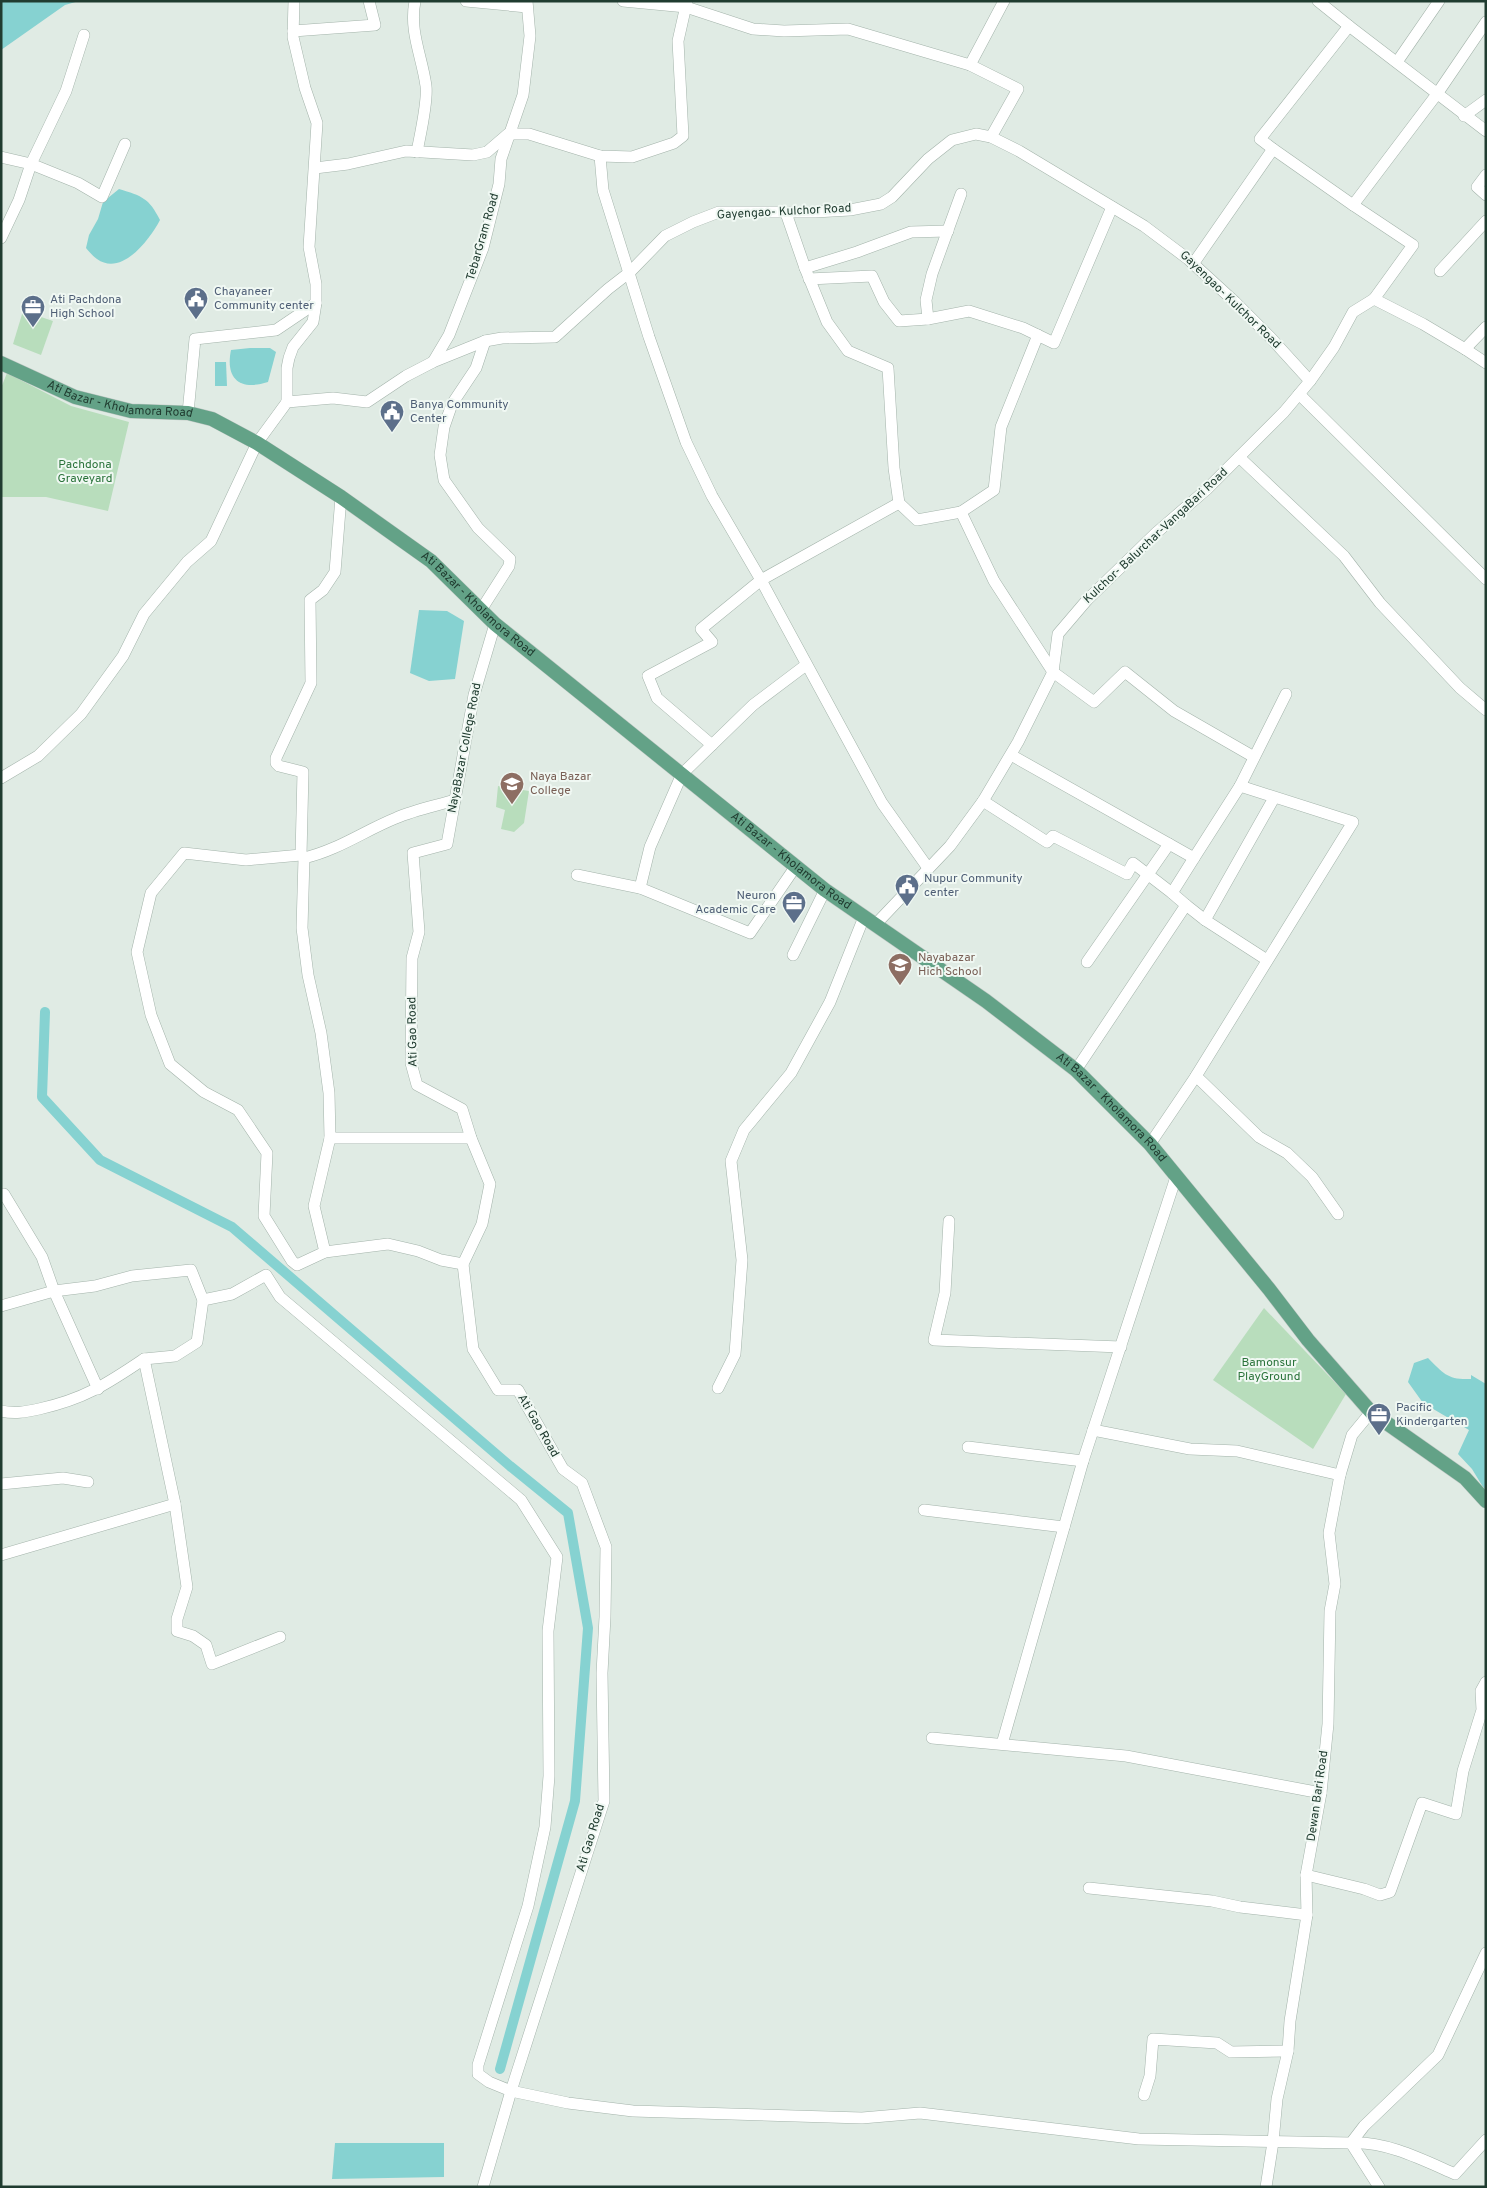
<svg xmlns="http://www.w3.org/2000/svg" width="1487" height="2188" viewBox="0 0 1487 2188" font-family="Overpass,sans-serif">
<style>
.green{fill:#b8ddbc}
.water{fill:#86d2d1}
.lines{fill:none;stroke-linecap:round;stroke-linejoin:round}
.canal{stroke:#86d2d1;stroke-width:10}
.minor-casing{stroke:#a3b3aa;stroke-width:12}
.major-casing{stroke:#c1c8c5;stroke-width:15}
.minor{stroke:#fff;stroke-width:11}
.major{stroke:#63a287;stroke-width:14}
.labels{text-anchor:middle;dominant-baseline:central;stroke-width:4;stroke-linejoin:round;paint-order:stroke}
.street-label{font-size:12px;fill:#203c30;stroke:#f0f8f3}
.service-label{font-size:12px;fill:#4e5e75;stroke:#f0f8f3;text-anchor:start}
.park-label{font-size:12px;fill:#2a733a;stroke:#f0f8f3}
.education-label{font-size:12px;fill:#785e54;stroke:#f0f8f3;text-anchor:start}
</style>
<rect width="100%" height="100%" fill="#e0ebe4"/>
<!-- green -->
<g class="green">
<polygon points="23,311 53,321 41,355 13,344"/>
<polygon points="7,373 71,406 129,422 108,511 46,497 1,497 1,388"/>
<polygon points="498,786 529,791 524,823 514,832 501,829 505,810 496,807"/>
<polygon points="1264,1308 1346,1394 1313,1449 1213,1380"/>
</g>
<!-- water -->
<g class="water">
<polygon points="1,1 79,1 65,5 1,50"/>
<path d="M 119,189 C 142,196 149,198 160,220 C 150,239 122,277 97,259 C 93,256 89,252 86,248 L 89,235 L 98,219 L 103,202 Z"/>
<path d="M 250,348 L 270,348 L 276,352 L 268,382 C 240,391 225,379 231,350 Z"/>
<polygon points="215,362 226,362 227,386 215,386"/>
<polygon points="419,610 447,611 464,621 455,679 429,681 410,673"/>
<path d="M 1428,1358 C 1444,1374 1448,1380 1471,1379 L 1471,1375 L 1486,1384 L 1486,1492 L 1472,1469 L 1458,1454 L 1469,1430 L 1423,1403 L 1408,1382 L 1414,1363 Z"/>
<polygon points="335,2143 444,2143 444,2177 332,2179"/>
</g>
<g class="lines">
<!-- canal -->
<polyline class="canal" points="45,1012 42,1097 100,1160 232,1227 510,1466 568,1513 588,1628 575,1801 500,2069"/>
<defs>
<g id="minor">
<path d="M 415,1 C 409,32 422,56 426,86 C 428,102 420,135 417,152"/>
<polyline points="466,1 527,7"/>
<polyline points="623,1 686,7 753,29 784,31 848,29 970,65 1018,89 991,137"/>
<polyline points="1318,1 1349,26"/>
<polyline points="293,31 375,25 369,1"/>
<polyline points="84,35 66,91 31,164 78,183 102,197 125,144"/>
<polyline points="1397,62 1439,1"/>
<polyline points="970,65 1004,1"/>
<polyline points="1464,116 1486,100"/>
<polyline points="1273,149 1260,139 1349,26 1486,131"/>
<polyline points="600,156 603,190 649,337 686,442 712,496 761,580 882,803 928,868"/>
<polyline points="1,157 31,164 19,200 1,238"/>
<polyline points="315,168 348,164 406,151 473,155 487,152 508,134 529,134 600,156 632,157 674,143 683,136 678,41 687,1"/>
<polyline points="1486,175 1477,187 1486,195"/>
<polyline points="786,213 805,268 827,322 848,351 888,368 894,468 899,503 917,520 961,512 994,581 1053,672 1094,702 1125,672 1174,711 1254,757"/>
<polyline points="1193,264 1273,149 1353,205"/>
<polyline points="805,268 857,252 911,232 948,231"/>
<polyline points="1440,271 1486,221"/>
<polyline points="809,279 872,276 884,302 899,321 928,319 969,311 1023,328 1054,343 1112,207"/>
<polyline points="1374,299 1413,245 1353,205 1437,94 1486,22"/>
<polyline points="928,319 926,300 932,274 961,194"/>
<polyline points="1465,349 1486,363"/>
<polyline points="433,362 449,335 483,248 499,184 501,159 523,95 530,36 527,1"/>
<polyline points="1299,394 1486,579"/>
<polyline points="287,402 287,368 289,358 293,347 313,322 316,303 316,284 309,247 317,123 305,88 293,37 294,1"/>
<polyline points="188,413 195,339 276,330 316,303"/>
<polyline points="1239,457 1344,556 1380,603 1460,688 1486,710"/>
<polyline points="961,512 994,490 1001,427 1038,335"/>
<polyline points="481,610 509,566 510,559 478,528 444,480 440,455 444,427 452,404 476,368 485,341"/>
<polyline points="712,745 657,698 648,676 712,642 701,629 761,580 899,503"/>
<polyline points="1011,755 1194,858 1240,786"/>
<polyline points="1,778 38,756 81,714 123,656 144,614 187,562 211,541 257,443 287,402 333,398 367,402 406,376 433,362 485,341 502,338 555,337 608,289 630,272 665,236 693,222 719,212 815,212 850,210 881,204 892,197 928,159 952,140 976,134 991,137 1019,151 1144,226 1188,259 1235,302 1270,337 1310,381"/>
<path d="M 455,800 C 435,806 414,810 396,818 C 364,831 338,850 304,858 L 301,855 L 246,860 L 184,853 L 151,893 L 137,952 L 151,1015 L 170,1064 L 204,1092 L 238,1110 L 267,1153 L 264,1216 L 292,1261 L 297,1265 L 325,1252 L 388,1244 L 418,1251 L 441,1260 L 463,1264"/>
<polyline points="983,801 1047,842 1053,836 1127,874 1133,863 1172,893"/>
<polyline points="301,855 303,772 279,766 276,763 276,758 311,683 310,600 323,590 335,572 341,497"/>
<polyline points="304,858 302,928 308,975 321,1033 329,1093 330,1138 471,1138"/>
<polyline points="577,875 640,888 750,933 796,866"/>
<polyline points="640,888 650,847 682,774 753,705 806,665"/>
<polyline points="1186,905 1205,920 1274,798"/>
<polyline points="1205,920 1267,960"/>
<polyline points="875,925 950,846 983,801 1018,742 1053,672 1058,634 1087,600 1156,533 1207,489 1284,412 1310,381 1334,347 1353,312 1374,299 1423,324 1465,349 1486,327"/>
<polyline points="793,955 825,890"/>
<polyline points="1087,962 1169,844"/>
<polyline points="1076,1070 1186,905 1172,893 1194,858"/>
<polyline points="1196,1076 1259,1137 1287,1153 1312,1177 1338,1214"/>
<polyline points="1150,1144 1196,1076 1353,822 1240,786 1286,694"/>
<polyline points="1,1194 4,1194 42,1257 54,1291 98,1389"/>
<polyline points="949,1221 945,1293 934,1340 1121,1347"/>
<polyline points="325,1252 314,1206 330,1138"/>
<polyline points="1,1306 54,1291 95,1286 132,1276 191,1270 203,1300"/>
<polyline points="144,1359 175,1356 197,1342 203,1300 232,1294 266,1275 280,1297 521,1500 557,1557 548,1631 549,1776 545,1827 528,1906 478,2065 478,2074 489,2082 511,2091 568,2103 633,2111 862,2118 920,2113 1139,2139 1351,2143 1364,2126 1438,2055 1486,1953"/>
<polyline points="718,1388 735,1354 742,1260 731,1161 744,1130 791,1073 830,1002 864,917"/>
<path d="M 1,1411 C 15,1414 25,1412 39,1409 C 84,1399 107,1384 144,1359 L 175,1504 L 187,1587 L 177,1619 L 177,1631 L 193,1636 L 206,1645 L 212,1664 L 280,1637"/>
<polyline points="1093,1430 1190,1449 1237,1451 1340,1475"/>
<polyline points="968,1447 1083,1461"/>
<polyline points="1,1484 63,1478 88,1482"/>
<polyline points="924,1510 1064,1527"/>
<polyline points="1,1555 175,1504"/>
<polyline points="932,1738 1126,1756 1321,1793"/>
<polyline points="1002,1744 1083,1461 1176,1177"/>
<polyline points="1306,1875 1364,1889 1380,1895 1390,1892 1422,1803 1456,1814 1463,1771 1482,1710 1481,1691 1486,1682"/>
<polyline points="1089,1888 1212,1901 1240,1907 1307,1915"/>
<polyline points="1144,2095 1150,2076 1153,2039 1217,2043 1231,2052 1288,2051"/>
<path d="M 1351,2143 C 1386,2141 1423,2160 1455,2174 L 1486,2140"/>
<polyline points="1351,2143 1379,2187"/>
<polyline points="483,2187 511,2091 604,1801 602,1673 605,1617 606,1547 582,1483 563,1469 518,1390 498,1390 473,1349 463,1264 482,1224 490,1184 471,1138 462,1109 417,1085 411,1063 412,958 419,932 413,853 447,844 474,695 495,624"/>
<polyline points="1266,2187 1273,2142 1277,2099 1288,2051 1290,2021 1307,1915 1306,1875 1321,1793 1328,1724 1330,1611 1335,1584 1329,1533 1340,1475 1352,1435 1371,1412"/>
</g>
<g id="major">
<path id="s1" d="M 1,363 L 75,397 L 131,411 L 188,413 L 212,419 L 257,443 L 341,497 L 431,561 L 495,624 L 825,890 L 986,1001 L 1076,1070 L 1150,1144 L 1269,1289 L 1308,1340 L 1371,1412 L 1465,1478 L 1486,1501"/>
</g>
</defs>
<!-- minor casing -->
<use href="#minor" class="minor-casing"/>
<!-- major casing -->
<use href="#major" class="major-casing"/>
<!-- minor -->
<use href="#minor" class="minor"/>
<!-- major -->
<use href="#major" class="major"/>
</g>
<!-- icons -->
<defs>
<symbol id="civic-pin" viewBox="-11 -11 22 30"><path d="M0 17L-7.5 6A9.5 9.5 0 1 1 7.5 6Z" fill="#5c6f8a" stroke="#f0f8f3"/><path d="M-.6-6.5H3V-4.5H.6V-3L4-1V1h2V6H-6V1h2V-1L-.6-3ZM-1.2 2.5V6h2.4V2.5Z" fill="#fff"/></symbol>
<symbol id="office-pin" viewBox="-11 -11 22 30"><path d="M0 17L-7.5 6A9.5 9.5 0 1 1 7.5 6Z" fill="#5c6f8a" stroke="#f0f8f3"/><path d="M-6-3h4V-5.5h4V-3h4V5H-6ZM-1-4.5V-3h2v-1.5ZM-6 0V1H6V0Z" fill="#fff"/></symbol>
<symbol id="university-pin" viewBox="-11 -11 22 30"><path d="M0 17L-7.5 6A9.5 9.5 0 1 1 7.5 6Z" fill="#8d6e63" stroke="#f0f8f3"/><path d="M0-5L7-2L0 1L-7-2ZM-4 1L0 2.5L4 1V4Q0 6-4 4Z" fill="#fff"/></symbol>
<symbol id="school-pin" viewBox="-11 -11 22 30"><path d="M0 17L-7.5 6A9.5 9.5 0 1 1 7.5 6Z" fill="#8d6e63" stroke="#f0f8f3"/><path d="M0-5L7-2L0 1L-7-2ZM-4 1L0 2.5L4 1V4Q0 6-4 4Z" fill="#fff"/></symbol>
</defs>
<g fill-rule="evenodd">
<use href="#civic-pin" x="182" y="285" width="28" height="38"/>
<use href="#office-pin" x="19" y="293" width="28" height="38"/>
<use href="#civic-pin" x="378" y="398" width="28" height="38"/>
<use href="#university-pin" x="498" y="770" width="28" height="38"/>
<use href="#civic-pin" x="893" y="872" width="28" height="38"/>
<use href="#office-pin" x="780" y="889" width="28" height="38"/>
<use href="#school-pin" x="886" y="951" width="28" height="38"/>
<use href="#office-pin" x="1365" y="1401" width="28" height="38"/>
</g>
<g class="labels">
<!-- street labels -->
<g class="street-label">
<text transform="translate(784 212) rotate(-3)">Gayengao- Kulchor Road</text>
<text transform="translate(483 237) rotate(-74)">TebarGram Road</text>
<text transform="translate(1230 300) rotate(44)">Gayengao- Kulchor Road</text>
<text stroke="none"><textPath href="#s1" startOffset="126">Ati Bazar - Kholamora Road</textPath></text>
<text transform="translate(1156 536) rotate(-43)">Kulchor- Balurchar-VangaBari Road</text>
<text stroke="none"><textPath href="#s1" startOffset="546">Ati Bazar - Kholamora Road</textPath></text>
<text transform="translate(465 748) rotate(-79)">NayaBazar College Road</text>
<text stroke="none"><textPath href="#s1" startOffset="951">Ati Bazar - Kholamora Road</textPath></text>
<text transform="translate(413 1032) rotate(-91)">Ati Gao Road</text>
<text stroke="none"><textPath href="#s1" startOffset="1356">Ati Bazar - Kholamora Road</textPath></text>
<text transform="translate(538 1426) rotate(60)">Ati Gao Road</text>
<text transform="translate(1318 1796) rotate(-82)">Dewan Bari Road</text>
<text transform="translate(591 1838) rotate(-73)">Ati Gao Road</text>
</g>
<!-- service labels -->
<g class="service-label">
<text x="214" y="292">Chayaneer<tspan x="214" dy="14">Community center</tspan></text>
<text x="50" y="300">Ati Pachdona<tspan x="50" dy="14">High School</tspan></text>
<text x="410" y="405">Banya Community<tspan x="410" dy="14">Center</tspan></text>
<text x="924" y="879">Nupur Community<tspan x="924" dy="14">center</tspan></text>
<text x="776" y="896" text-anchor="end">Neuron<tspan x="776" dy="14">Academic Care</tspan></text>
<text x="1396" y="1408">Pacific<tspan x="1396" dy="14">Kindergarten</tspan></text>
</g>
<!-- park labels -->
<g class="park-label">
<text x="85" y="465">Pachdona<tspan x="85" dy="14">Graveyard</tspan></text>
<text x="1269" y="1363">Bamonsur<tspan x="1269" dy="14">PlayGround</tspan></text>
</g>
<!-- education labels -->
<g class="education-label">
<text x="530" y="777">Naya Bazar<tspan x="530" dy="14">College</tspan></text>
<text x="918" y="958">Nayabazar<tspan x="918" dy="14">Hich School</tspan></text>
</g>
</g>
<!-- border -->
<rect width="1487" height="2188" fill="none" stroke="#203c30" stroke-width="5"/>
</svg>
